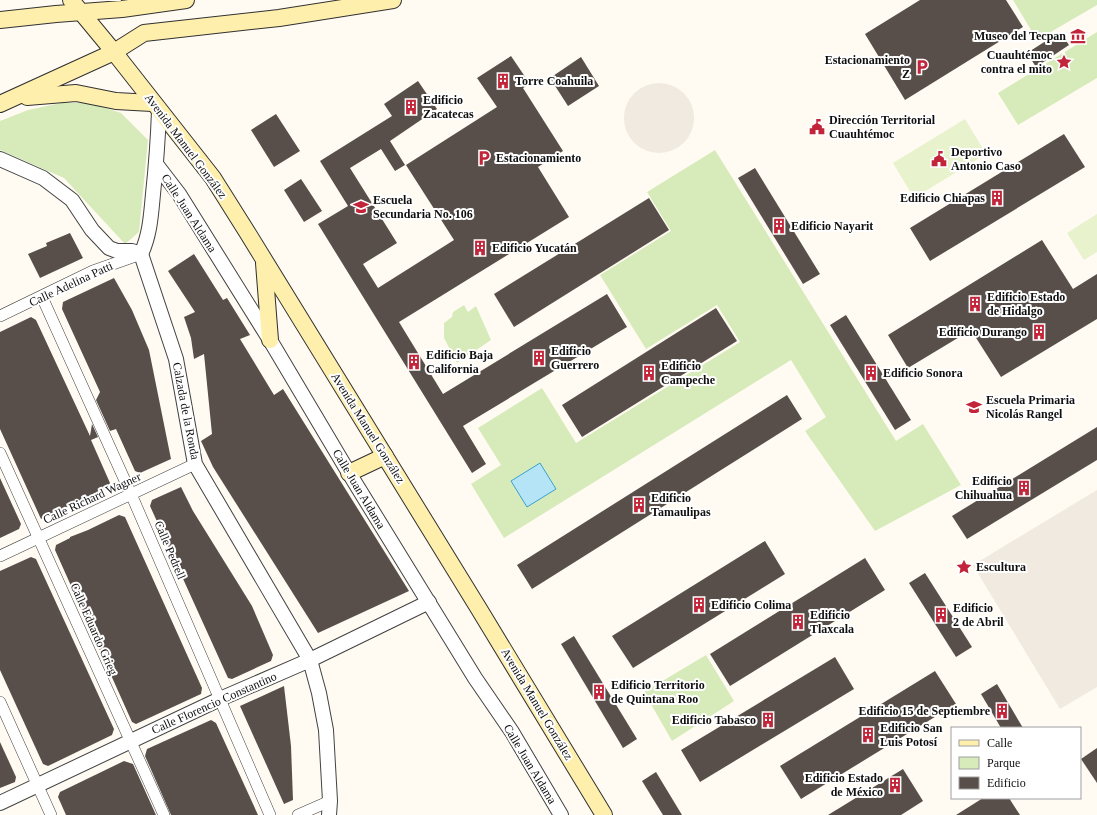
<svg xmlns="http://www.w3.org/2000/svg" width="1097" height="815" viewBox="0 0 1097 815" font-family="'Times New Roman',serif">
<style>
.green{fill:#d7ebba}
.pitch{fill:#e8f2cc}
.plaza{fill:#f0eae0}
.water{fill:#b5e4f7;stroke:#3ba1cf}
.building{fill:#584f4b}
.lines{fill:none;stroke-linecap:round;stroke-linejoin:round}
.minor-casing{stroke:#424242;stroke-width:12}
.tertiary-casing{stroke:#424242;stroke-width:16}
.secondary-casing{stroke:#313131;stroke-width:18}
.minor{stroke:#fff;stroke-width:11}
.tertiary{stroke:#fff;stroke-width:14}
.secondary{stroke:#ffefad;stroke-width:16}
.labels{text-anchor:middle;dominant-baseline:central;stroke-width:4;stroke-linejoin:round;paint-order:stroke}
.poi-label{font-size:12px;font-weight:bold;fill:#0f0f0f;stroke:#fff;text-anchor:start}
.street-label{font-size:12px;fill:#0f0f0f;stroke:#fff}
</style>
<rect width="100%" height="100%" fill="#fffbf2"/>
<!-- green -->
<g class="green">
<polygon points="1013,0 1097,0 1097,5 1037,40"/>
<polygon points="1097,32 1097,78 1018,125 998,93"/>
<polygon points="61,103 91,103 121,113 148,140 139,232 125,244 64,178 0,150 0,121 28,110"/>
<polygon points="715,150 896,441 923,424 961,485 875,531 805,431 826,417 791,360 504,538 471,484 501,465 478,428 542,388 576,443 740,342 717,305 646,349 600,275 671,231 647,192"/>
<polygon points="464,305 468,312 476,306 491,340 457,363 444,338 444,323 452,317 453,312"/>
<polygon points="706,655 734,701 672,741 644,692"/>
</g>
<!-- pitch -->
<g class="pitch">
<polygon points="965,119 986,154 914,198 893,163"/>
<polygon points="1097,214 1097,252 1084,260 1067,233"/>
</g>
<!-- plaza -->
<g class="plaza">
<circle cx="659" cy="118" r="35"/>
<polygon points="1097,490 1097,687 1060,709 973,565"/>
</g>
<!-- water -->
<polygon class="water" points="540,463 556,489 527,507 511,481"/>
<!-- building -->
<g class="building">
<polygon points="920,0 1006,0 1023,27 905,100 865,34"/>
<polygon points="1060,32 1069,45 1036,67 1027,53"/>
<polygon points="511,56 530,84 523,88 563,151 538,167 569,217 399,322 443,394 607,294 627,327 463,426 486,464 472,473 318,224 348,206 320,161 392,116 384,104 418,81 437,109 390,141 405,165 395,171 381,149 350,168 397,243 363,264 378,288 454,240 406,165 497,107 477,78"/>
<polygon points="581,57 599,86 568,106 550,78"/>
<polygon points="276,114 300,151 274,167 251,130"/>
<polygon points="1064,134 1085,167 930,261 910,228"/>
<polygon points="755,168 820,274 803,284 738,178"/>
<polygon points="301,179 322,211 304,222 284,190"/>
<polygon points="649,198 669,230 514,327 494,294"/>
<polygon points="70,233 83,258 40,278 28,254 47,246 46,243"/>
<polygon points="1042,240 1073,289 1097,274 1097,319 1001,377 971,330 908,368 888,335"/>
<polygon points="194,254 223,300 227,298 250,335 240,339 274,395 283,389 409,591 318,633 213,467 201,441 212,434 204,354 194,359 191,338 184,317 195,312 168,271"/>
<polygon points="114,278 132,310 149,350 171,459 140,473 135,471 116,429 110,431 96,400 100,392 62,309 63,302"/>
<polygon points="716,308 737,341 582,437 562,405"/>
<polygon points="846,315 911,420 895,430 830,325"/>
<polygon points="31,317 36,320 90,436 92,424 98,437 91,440 110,483 108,488 41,519 0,429 0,332"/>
<polygon points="787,395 802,419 532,589 517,565"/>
<polygon points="1097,427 1097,460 967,539 952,516"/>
<polygon points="0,478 21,524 19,529 0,538"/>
<polygon points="181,487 193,511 252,606 273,655 271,661 232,679 228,678 150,506 152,500"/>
<polygon points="119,515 125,517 202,688 201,694 136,724 132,722 55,550 56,545 70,538 70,537 88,530"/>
<polygon points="765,541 785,574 633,668 612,636"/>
<polygon points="31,557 36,559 114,729 112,735 48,766 43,764 0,670 0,571"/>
<polygon points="865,558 885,590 730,686 710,654"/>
<polygon points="925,573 972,647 956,657 909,583"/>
<polygon points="574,636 637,739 623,748 561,644"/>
<polygon points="835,657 854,689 700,782 681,750"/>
<polygon points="935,671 956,704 801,799 780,766"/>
<polygon points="997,684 1023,728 1001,728 981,694"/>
<polygon points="284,686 291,746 293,800 284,804 240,706"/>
<polygon points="211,720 216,723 258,815 171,815 145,756 147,749"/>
<polygon points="0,742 16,777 15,782 0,788"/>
<polygon points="1097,748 1097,783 1081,759"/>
<polygon points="124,761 133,764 156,815 66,815 58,797 60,792"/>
<polygon points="903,769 923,801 901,815 828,815"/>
<polygon points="656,772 682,815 663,815 642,781"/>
<polygon points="983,798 1009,798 1020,815 956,815"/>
</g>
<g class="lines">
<defs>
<g id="minor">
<polyline points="42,297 131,494 270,815"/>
<polyline points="0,316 93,271 141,254"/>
<polyline points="0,453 164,815"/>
<polyline points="0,556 195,464"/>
<polyline points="0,702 51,815"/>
<polyline points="298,815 330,801"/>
</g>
<g id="tertiary">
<polyline points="0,159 43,178 72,200 92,230 109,248 117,251 132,251 141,254"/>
<polyline points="156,164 179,194 270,340 349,473 475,678 512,732 561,815"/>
<polyline points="141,254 176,359 195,464 310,660 319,693 326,730 330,801 329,815"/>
<path d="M 141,254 C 150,235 151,215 153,194 C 156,166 158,139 159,111"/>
<polyline points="0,803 220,699 310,660 429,602"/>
</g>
<g id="secondary">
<polyline points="71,0 114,52 213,178 247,232 479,609 604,815"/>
<polyline points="0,20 56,14 122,9 186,0"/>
<polyline points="27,97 76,93 116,101 152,103"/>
<polyline points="0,104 114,52 144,33 279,18 393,0"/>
<polyline points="264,263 270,340"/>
<polyline points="349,473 385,456"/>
</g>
</defs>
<!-- minor casing -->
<use href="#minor" class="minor-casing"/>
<!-- tertiary casing -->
<use href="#tertiary" class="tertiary-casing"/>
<!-- secondary casing -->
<use href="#secondary" class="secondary-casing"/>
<!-- minor -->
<use href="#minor" class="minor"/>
<!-- tertiary -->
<use href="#tertiary" class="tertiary"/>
<!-- secondary -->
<use href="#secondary" class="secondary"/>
</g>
<!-- icons -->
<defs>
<symbol id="museum-bare" viewBox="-9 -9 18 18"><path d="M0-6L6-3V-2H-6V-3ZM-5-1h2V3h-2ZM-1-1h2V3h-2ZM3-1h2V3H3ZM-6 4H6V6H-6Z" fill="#c22439" stroke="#fff" stroke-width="2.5" paint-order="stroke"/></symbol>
<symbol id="sight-bare" viewBox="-9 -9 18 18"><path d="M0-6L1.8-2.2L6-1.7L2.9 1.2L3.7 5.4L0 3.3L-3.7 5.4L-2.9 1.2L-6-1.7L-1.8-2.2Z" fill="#c22439" stroke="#fff" stroke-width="2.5" paint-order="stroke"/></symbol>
<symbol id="parking-bare" viewBox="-9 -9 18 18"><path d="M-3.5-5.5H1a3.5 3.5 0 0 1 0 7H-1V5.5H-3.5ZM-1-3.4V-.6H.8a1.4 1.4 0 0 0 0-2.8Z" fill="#c22439" stroke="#fff" stroke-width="2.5" paint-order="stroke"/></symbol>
<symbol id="building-bare" viewBox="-9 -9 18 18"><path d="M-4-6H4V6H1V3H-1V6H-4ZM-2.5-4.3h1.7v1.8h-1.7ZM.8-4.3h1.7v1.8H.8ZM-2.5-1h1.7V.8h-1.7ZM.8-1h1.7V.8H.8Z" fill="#c22439" stroke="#fff" stroke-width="2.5" paint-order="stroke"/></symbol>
<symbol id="civic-bare" viewBox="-9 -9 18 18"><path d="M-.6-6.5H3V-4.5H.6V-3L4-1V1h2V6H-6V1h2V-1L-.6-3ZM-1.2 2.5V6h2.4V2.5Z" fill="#c22439" stroke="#fff" stroke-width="2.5" paint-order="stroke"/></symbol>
<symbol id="school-bare" viewBox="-9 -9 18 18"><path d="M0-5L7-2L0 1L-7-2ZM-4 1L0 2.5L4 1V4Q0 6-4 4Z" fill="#c22439" stroke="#fff" stroke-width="2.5" paint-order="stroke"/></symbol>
</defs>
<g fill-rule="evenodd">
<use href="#museum-bare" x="1067" y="25" width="22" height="22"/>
<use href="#sight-bare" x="1053" y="51" width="22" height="22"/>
<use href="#parking-bare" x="911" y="56" width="22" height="22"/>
<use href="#building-bare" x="492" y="70" width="22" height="22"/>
<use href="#building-bare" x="400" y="96" width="22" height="22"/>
<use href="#civic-bare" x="806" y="116" width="22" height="22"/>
<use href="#parking-bare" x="473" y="147" width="22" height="22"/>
<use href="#civic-bare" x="928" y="148" width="22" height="22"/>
<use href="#building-bare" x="986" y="187" width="22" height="22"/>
<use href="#school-bare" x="350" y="196" width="22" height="22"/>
<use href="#building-bare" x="768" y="215" width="22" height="22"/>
<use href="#building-bare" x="469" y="237" width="22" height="22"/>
<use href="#building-bare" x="964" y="293" width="22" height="22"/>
<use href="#building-bare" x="1028" y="321" width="22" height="22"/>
<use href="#building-bare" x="528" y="347" width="22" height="22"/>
<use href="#building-bare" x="403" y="351" width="22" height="22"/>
<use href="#building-bare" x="638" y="362" width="22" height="22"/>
<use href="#building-bare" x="860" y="362" width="22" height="22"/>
<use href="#school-bare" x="963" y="396" width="22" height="22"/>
<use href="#building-bare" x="1013" y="477" width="22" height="22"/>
<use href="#building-bare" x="628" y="494" width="22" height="22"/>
<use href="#sight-bare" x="953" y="556" width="22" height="22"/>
<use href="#building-bare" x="688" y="594" width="22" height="22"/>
<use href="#building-bare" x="930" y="604" width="22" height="22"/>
<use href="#building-bare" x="787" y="611" width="22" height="22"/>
<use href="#building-bare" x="588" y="681" width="22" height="22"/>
<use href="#building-bare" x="991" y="700" width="22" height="22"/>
<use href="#building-bare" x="757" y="709" width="22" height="22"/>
<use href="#building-bare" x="857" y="724" width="22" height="22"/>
<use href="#building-bare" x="884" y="774" width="22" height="22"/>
</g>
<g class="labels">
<!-- poi labels -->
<g class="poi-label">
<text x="1066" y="36" text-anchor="end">Museo del Tecpan</text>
<text x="1052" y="55" text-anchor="end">Cuauhtémoc<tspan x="1052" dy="14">contra el mito</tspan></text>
<text x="910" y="60" text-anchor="end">Estacionamiento<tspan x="910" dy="14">Z</tspan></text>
<text x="515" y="81">Torre Coahuila</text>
<text x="423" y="100">Edificio<tspan x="423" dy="14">Zacatecas</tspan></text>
<text x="829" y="120">Dirección Territorial<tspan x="829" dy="14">Cuauhtémoc</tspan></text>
<text x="951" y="152">Deportivo<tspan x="951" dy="14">Antonio Caso</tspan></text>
<text x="496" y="158">Estacionamiento</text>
<text x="985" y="198" text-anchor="end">Edificio Chiapas</text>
<text x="373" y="200">Escuela<tspan x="373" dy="14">Secundaria No. 106</tspan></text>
<text x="791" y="226">Edificio Nayarit</text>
<text x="492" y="248">Edificio Yucatán</text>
<text x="987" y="297">Edificio Estado<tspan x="987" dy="14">de Hidalgo</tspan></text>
<text x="1027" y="332" text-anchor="end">Edificio Durango</text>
<text x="551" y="351">Edificio<tspan x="551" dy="14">Guerrero</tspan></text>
<text x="426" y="355">Edificio Baja<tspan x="426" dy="14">California</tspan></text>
<text x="661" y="366">Edificio<tspan x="661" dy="14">Campeche</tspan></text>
<text x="883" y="373">Edificio Sonora</text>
<text x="986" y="400">Escuela Primaria<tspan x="986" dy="14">Nicolás Rangel</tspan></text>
<text x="1012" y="481" text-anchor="end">Edificio<tspan x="1012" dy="14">Chihuahua</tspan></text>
<text x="651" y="498">Edificio<tspan x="651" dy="14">Tamaulipas</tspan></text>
<text x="976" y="567">Escultura</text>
<text x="711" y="605">Edificio Colima</text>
<text x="953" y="608">Edificio<tspan x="953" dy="14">2 de Abril</tspan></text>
<text x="810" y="615">Edificio<tspan x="810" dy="14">Tlaxcala</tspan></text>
<text x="611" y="685">Edificio Territorio<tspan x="611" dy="14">de Quintana Roo</tspan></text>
<text x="990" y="711" text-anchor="end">Edificio 15 de Septiembre</text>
<text x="756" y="720" text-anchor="end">Edificio Tabasco</text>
<text x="880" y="728">Edificio San<tspan x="880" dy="14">Luis Potosí</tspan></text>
<text x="883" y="778" text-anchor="end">Edificio Estado<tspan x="883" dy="14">de México</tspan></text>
</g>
<!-- street labels -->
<g class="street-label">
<text transform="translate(186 146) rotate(53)">Avenida Manuel González</text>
<text transform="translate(189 213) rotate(57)">Calle Juan Aldama</text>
<text transform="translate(71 284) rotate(-25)">Calle Adelina Patti</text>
<text transform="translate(186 411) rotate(79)">Calzada de la Ronda</text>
<text transform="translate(368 428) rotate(58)">Avenida Manuel González</text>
<text transform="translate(359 489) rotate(59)">Calle Juan Aldama</text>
<text transform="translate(92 498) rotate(-25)">Calle Richard Wagner</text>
<text transform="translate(170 550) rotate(67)">Calle Pedrell</text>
<text transform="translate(94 629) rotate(66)">Calle Eduardo Grieg</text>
<text transform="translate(214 703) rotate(-24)">Calle Florencio Constantino</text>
<text transform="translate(537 704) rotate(59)">Avenida Manuel González</text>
<text transform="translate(530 764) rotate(59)">Calle Juan Aldama</text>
</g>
</g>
<!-- legend -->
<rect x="951" y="727" width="130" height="72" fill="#ffffff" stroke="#9f9f9f"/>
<rect x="959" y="740" width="20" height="6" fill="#ffefad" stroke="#9f9f9f"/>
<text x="987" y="747" font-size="12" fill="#0f0f0f">Calle</text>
<rect x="959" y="757" width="20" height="12" fill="#d7ebba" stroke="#9f9f9f"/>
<text x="987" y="767" font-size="12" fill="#0f0f0f">Parque</text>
<rect x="959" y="777" width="20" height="12" fill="#584f4b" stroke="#9f9f9f"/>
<text x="987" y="787" font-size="12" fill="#0f0f0f">Edificio</text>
</svg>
